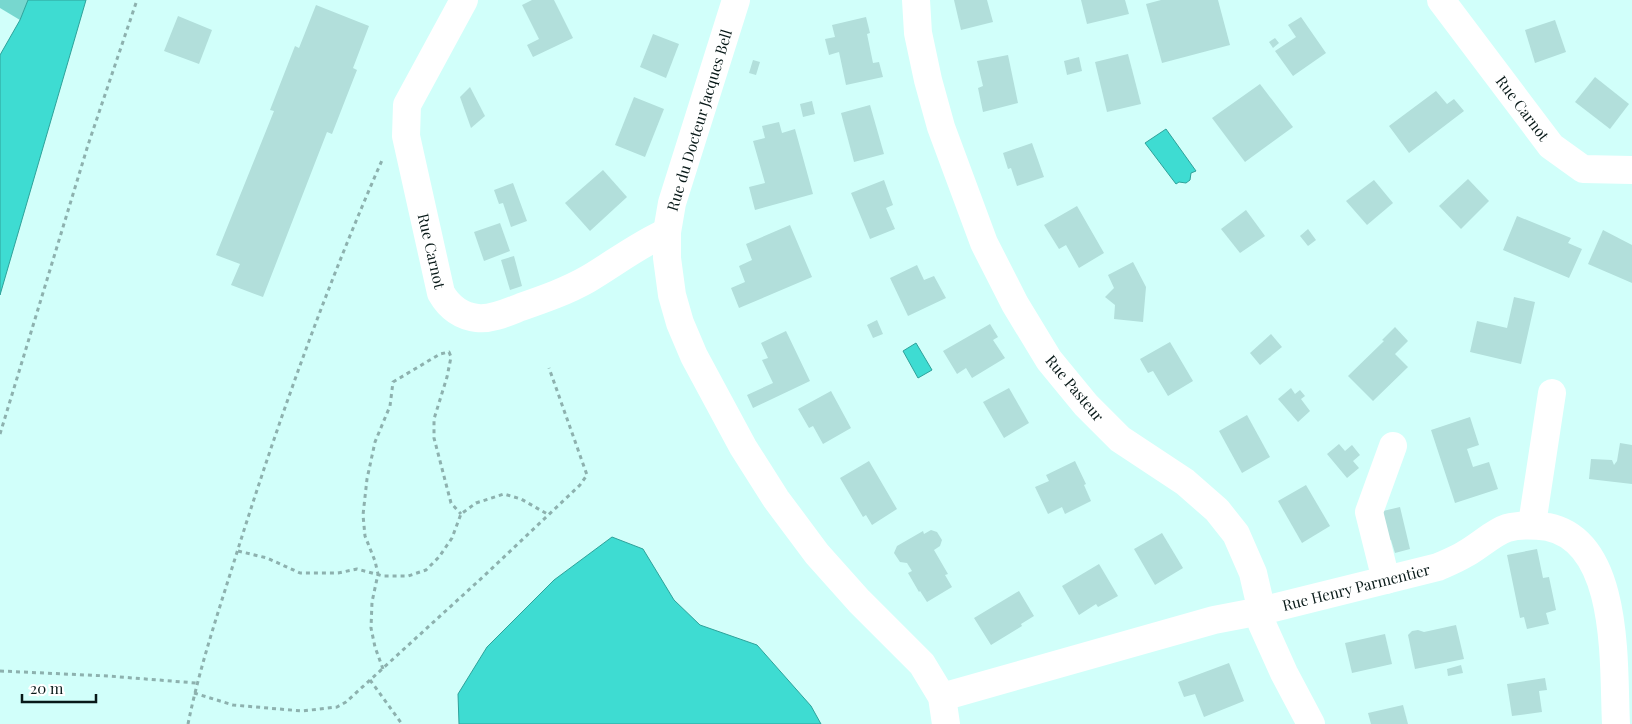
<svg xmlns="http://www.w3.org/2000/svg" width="1632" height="724" viewBox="0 0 1632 724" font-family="'Playfair Display',serif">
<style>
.green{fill:#77d7cf}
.water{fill:#3edcd2;stroke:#2ea29a}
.building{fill:#b2dfdb}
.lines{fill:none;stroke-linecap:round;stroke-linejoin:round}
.path{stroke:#8db1ae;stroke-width:3;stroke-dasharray:4 4;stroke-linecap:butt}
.minor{stroke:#fff;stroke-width:28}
.labels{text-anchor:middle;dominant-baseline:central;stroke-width:4;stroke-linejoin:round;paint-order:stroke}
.street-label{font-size:15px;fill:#081918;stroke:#fff}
</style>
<rect width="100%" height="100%" fill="#d1fffa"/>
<!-- green -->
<polygon class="green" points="0,0 28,0 20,20 0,8"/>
<!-- water -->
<g class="water">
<polygon points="28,0 86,0 0,295 0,55 20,20"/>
<polygon points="1166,129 1196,171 1191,173 1190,180 1186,183 1179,182 1176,184 1145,143"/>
<polygon points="916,343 932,370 918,378 903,351"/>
<polygon points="612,537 643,549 674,600 700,625 757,645 811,706 821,724 459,724 458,694 487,647 554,580"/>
</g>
<!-- building -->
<g class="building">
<polygon points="532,0 554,0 573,38 533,57 527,45 539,39 522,5"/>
<polygon points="954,0 987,0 993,22 961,30"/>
<polygon points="1081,0 1125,0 1129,14 1087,24"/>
<polygon points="1161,0 1218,0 1230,45 1162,63 1146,4"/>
<polygon points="316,5 369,26 353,68 357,70 346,98 332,134 327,132 263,297 231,285 240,264 216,255 274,111 270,110 295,46 299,48"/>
<polygon points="178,16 212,30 199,64 164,51"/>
<polygon points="866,17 870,33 867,34 873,63 879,62 883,77 846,85 839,52 829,55 825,39 835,37 832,25"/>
<polygon points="1301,17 1326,53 1293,76 1275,51 1296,37 1288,25"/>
<polygon points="1555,20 1566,52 1535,63 1525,30"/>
<polygon points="653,34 679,44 666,78 640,67"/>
<polygon points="1275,38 1279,43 1273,48 1269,42"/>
<polygon points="1128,54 1141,104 1107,112 1095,62"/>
<polygon points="1008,55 1018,103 983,112 978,88 983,86 977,61"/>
<polygon points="1079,57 1082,71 1067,75 1064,61"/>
<polygon points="753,60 760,62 756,75 749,73"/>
<polygon points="1595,77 1629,104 1610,129 1575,102"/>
<polygon points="1260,84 1293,127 1245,162 1212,118"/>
<polygon points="470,87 485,116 471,128 460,97"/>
<polygon points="1436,91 1447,104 1454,99 1464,111 1409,153 1389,126"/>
<polygon points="634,97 664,109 645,157 615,145"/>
<polygon points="812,101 815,114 803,117 800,104"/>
<polygon points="870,105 884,154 854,162 841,113"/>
<polygon points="779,122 782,133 795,129 813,194 755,210 749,187 765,183 753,141 765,138 762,126"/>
<polygon points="1032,143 1044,177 1017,186 1011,168 1008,169 1003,153"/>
<polygon points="603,170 627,197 590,231 565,203"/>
<polygon points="1468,179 1489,201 1461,229 1439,206"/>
<polygon points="884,180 893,205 886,208 895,229 870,239 851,193"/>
<polygon points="1374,180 1393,203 1367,225 1346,201"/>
<polygon points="513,183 527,221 511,227 503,203 499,204 494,190"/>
<polygon points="1077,206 1104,253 1079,268 1066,245 1059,249 1044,225"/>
<polygon points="1246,210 1265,236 1240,253 1221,229"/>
<polygon points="1517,216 1571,238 1568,243 1582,249 1569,278 1503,250"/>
<polygon points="500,223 510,251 484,261 474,232"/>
<polygon points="790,225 812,277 739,308 731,288 745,282 739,266 752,260 746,244"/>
<polygon points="1308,229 1316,240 1308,246 1300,236"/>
<polygon points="1603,230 1632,245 1632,283 1588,264"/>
<polygon points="514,256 522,286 510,290 501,260"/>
<polygon points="1133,262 1146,287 1143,322 1114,319 1115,305 1105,297 1114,288 1108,275"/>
<polygon points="917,265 924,280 934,276 946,298 908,316 890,278"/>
<polygon points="1514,297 1535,302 1521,364 1470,352 1477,321 1507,328"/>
<polygon points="877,320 883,334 873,338 867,325"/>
<polygon points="990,324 998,337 993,340 1005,358 972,378 966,368 957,374 943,351"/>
<polygon points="1395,327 1408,341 1395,354 1408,367 1373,401 1348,376 1384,341 1382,340"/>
<polygon points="786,331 810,381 753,408 747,395 773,383 762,360 768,358 761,343"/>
<polygon points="1271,334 1282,347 1260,365 1250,353"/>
<polygon points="1170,342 1193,381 1168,396 1153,371 1148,373 1140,359"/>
<polygon points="1009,388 1029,423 1004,438 983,402"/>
<polygon points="1291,388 1295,394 1300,390 1305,396 1301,399 1310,411 1298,422 1278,399"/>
<polygon points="831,391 851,428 823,444 813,426 809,428 798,409"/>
<polygon points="1247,415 1270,457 1242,473 1219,431"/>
<polygon points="1470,417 1479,445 1467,449 1473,467 1489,462 1498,489 1455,503 1431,430"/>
<polygon points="1620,443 1632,445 1632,484 1589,479 1591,459 1612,460 1614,465 1617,461"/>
<polygon points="1339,444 1345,451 1352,445 1360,455 1353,461 1359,468 1347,478 1327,454"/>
<polygon points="869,461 897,509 872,525 866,515 863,517 840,478"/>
<polygon points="1075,461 1086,484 1084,485 1091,501 1065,514 1062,507 1048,514 1035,487 1049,481 1046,475"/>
<polygon points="1306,485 1330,526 1302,543 1278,501"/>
<polygon points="1400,507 1410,549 1395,553 1391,540 1387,541 1383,511"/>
<polygon points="931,530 937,532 942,540 940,546 934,550 948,574 945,575 952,587 927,602 920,591 919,592 908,573 912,571 907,563 900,562 894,553 897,546 923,531 924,534"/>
<polygon points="1162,533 1183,568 1155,585 1134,549"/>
<polygon points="1537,549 1543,578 1549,577 1556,610 1546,613 1549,624 1527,629 1524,617 1520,618 1507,555"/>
<polygon points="1099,564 1118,596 1098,607 1096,604 1079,615 1062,586"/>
<polygon points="1019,591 1034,616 1021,624 1022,626 991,645 974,618"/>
<polygon points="1456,625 1464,659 1415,669 1408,635 1412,631 1418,630 1424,632"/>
<polygon points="1385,634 1392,664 1352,673 1345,643"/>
<polygon points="1229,663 1244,701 1204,717 1195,694 1184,697 1178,682"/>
<polygon points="1461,665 1463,673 1448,676 1447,669"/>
<polygon points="1545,678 1547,690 1539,691 1542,712 1512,716 1507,684"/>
<polygon points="1403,705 1408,724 1371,724 1368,713"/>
</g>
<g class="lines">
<!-- path -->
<g class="path">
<polyline points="0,434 88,145 137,0"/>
<polyline points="238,551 267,558 300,573 338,573 357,569 383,576 408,576 426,570 439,557 452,538 461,514 476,503 504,494 521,499 549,515"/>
<polyline points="383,669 375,647 371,628 372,602 378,574 375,561 365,536 363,515 367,479 375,442 390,406 393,382 440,354 449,352 451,357 447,377 434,419 434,438 451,503 461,514"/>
<polyline points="0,671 108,676 196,683"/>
<polyline points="370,680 402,724"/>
<polyline points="194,693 233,705 302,711 337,707 346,702 485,575 580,485 587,475 549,368"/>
<path d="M 188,724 C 200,665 220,607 238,549 C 280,416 327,285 383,158"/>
</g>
<!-- minor -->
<g class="minor">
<path d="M 464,0 L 407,105 L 406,136 L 441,293 C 449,307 461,316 477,318 C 491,320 508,312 521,307 C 544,299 567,291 588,279 C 615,263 639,244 667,232"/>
<polyline points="736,0 672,203 667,232 667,258 672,295 680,323 694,356 743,447 776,499 817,554 859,601 922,664 942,697 946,724"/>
<polyline points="916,0 918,33 928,80 941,127 984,243 1015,304 1049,360 1086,405 1120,439 1185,482 1217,510 1236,534 1253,573 1259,599 1262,624 1284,673 1311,724"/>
<polyline points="1441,0 1551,146 1583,169 1632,170"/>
<polyline points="1532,524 1552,393"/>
<polyline points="1386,580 1369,512 1393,446"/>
<path d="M 942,697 L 1214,620 L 1261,611 L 1438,567 C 1447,563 1457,559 1465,554 C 1478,547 1494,532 1507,528 C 1521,524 1534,525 1548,527 C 1621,542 1613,667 1616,724"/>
</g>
</g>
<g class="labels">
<!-- street labels -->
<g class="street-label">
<text transform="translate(1523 108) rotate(53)">Rue Carnot</text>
<text transform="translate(699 120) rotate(-73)">Rue du Docteur Jacques Bell</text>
<text transform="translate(432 251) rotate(77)">Rue Carnot</text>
<text transform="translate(1075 388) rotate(50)">Rue Pasteur</text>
<text transform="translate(1356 587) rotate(-14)">Rue Henry Parmentier</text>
</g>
</g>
<!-- scale -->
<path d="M22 694v8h74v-8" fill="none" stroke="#081918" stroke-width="2.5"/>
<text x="30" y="694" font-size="15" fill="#081918" stroke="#ffffff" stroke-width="4" paint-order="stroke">20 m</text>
</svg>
